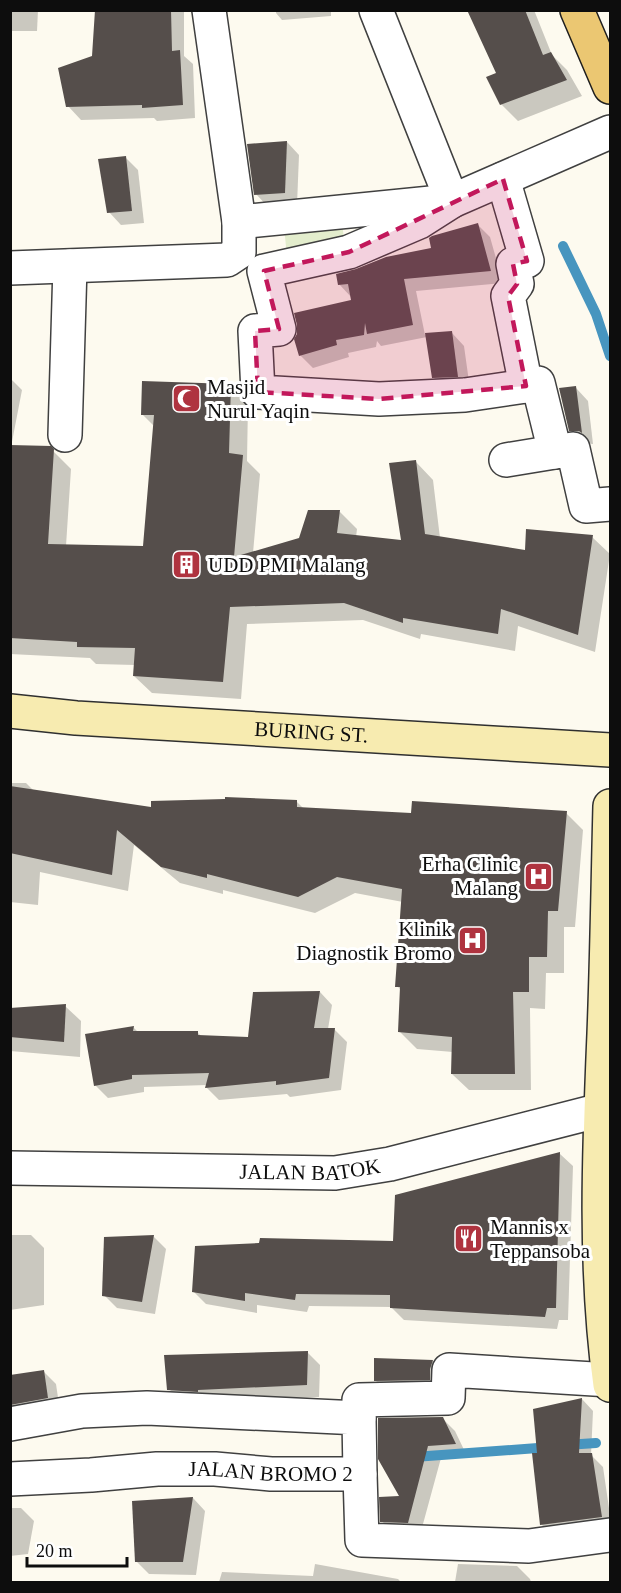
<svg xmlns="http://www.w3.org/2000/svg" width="621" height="1593" viewBox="0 0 621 1593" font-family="Georgia,serif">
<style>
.pitch{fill:#e3edcd}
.shadow{fill:#0003}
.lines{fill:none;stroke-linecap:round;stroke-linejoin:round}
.stream{stroke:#4795bf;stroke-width:10}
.building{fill:#554e4b}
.street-casing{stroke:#404040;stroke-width:36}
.secondary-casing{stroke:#2f2f2f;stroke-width:36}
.primary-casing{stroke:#1e1e1e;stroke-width:36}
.street{stroke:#fff;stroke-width:33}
.secondary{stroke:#f7ebb0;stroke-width:33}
.primary{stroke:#ebc772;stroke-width:33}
.marked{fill:#c2185b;fill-opacity:0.2;stroke:#c2185b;stroke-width:4.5;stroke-dasharray:12 8;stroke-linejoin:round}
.labels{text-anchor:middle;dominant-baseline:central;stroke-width:6;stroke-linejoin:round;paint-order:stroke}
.poi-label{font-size:21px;fill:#0d0d0d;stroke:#fff;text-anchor:start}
.street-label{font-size:21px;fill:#0d0d0d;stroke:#fff}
</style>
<rect width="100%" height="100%" fill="#fdfaef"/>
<!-- pitch -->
<polygon class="pitch" points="342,221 345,249 287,256 284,227"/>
<!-- shadow -->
<g class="shadow">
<polygon points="10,10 38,10 37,31 10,31"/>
<polygon points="96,10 184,10 184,56 193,64 195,118 157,121 154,118 81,120 68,106 93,57"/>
<polygon points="276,10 331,10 331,16 282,20 276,13"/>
<polygon points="469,10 534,10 552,55 567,70 582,96 518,121 501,104 488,78 498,74"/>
<polygon points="287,142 299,155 297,205 268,207 256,194"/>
<polygon points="125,157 138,170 144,223 121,225 109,212"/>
<polygon points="477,224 490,237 503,283 416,291 425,335 452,333 464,346 470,389 446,390 433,377 427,337 381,346 377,341 376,347 348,353 349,357 313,368 300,355 353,301 352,298 339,284 433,249"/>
<polygon points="10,378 22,390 11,447 50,448 71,469 66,546 145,547 154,426 142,414 230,385 248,403 247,461 260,474 253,553 300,539 340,512 357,529 356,537 403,542 416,462 433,480 440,538 527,552 592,537 610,554 595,652 518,626 515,651 421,634 420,639 363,620 247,624 241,699 152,693 134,676 135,665 96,664 90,658 10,654"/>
<polygon points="576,388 588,401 593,444 583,443 570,430"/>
<polygon points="10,783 26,783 34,791 153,809 296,801 304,809 412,814 566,813 583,830 575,927 564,927 564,973 546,973 545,1009 530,1008 531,1090 469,1090 452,1074 453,1052 417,1049 400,1032 401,990 397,986 403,902 355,893 315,913 223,890 223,894 180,883 134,845 128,891 40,872 38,905 10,902"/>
<polygon points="320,992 332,1005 328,1029 334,1029 347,1042 341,1090 290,1097 287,1094 219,1100 206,1087 207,1085 144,1087 144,1092 108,1098 95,1085 133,1027 138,1032 197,1032 201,1036 249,1039"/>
<polygon points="65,1006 81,1021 80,1057 10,1051 10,1010"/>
<polygon points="560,1154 573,1166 568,1320 559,1320 557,1329 404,1320 391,1307 309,1306 307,1312 257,1305 257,1313 206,1304 194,1292 395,1242 397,1197"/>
<polygon points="10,1235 31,1235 44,1248 44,1305 10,1310"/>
<polygon points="153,1236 166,1249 155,1314 117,1308 104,1295"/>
<polygon points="307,1352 320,1365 319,1397 182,1402 169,1389"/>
<polygon points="376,1359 433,1361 445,1374 442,1382 388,1393 375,1380"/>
<polygon points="43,1371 56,1384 60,1411 10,1422 10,1376"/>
<polygon points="582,1399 593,1411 591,1455 603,1467 610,1515 610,1528 553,1536 541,1524 538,1455"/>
<polygon points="442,1418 455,1431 467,1456 441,1458 420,1535 394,1534 382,1521 401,1497"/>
<polygon points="193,1498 205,1511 196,1575 149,1574 136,1561"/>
<polygon points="10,1508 21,1508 34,1521 28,1554 10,1556"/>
<polygon points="315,1564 398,1579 401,1582 219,1582 222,1572 313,1576"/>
<polygon points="458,1564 517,1566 530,1579 531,1582 455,1582"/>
</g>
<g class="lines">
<!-- stream -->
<g class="stream">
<polyline points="563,246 596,314 610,356"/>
<polyline points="566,1445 596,1443"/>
<polyline points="414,1457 551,1447"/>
</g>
</g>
<!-- building -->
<g class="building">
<polygon points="95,10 171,10 172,51 180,50 183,105 142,108 142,105 66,107 58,68 92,56"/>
<polygon points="467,10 525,10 543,55 551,52 567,80 500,105 486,77 496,73"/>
<polygon points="287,141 285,193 254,195 247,144"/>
<polygon points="126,156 132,211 107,213 98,159"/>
<polygon points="478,223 491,271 404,279 413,325 367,334 365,323 364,335 336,340 337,345 299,356 294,339 297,334 297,325 294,313 351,300 348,284 338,285 336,274 356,269 386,257 431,248 429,238 432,236"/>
<polygon points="452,331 458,377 432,378 425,333"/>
<polygon points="142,381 231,384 229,453 243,455 234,557 299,538 308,510 340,510 337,533 401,540 389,463 416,460 425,534 525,550 526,529 593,535 578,635 501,609 498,634 403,618 403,623 344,603 230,607 223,682 133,676 135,648 77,647 77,642 10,638 10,445 51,446 54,449 48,544 143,546 154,415 141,415"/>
<polygon points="576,386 582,433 579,431 569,431 559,388"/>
<polygon points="10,786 151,807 151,801 225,799 225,797 297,800 297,807 411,813 412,801 567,811 558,911 548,911 547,957 529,957 529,992 513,992 515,1074 451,1074 452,1037 398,1032 400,987 395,987 402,889 337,877 298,897 207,874 207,878 161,867 117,830 112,875 10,853"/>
<polygon points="320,991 314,1028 335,1028 329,1078 276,1085 276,1081 205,1088 209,1073 132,1075 132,1079 94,1086 85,1034 134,1026 133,1031 198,1031 198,1035 248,1037 253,992"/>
<polygon points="66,1004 64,1042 10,1037 10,1008"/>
<polygon points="560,1152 556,1308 547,1308 545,1317 390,1308 390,1295 296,1294 295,1300 245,1293 245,1301 192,1292 195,1246 259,1243 260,1238 393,1241 395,1195"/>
<polygon points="154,1235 142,1302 102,1296 104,1237"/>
<polygon points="308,1351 307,1385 198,1390 198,1392 167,1390 164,1355"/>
<polygon points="374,1358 433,1360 430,1369 430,1380 374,1381"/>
<polygon points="44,1370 48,1398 10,1405 10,1375"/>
<polygon points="582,1398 579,1453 592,1453 602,1517 540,1525 532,1453 537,1453 533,1409"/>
<polygon points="443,1417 456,1444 428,1446 408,1523 380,1522 379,1497 399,1496 378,1459 378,1418"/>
<polygon points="193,1497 183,1562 135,1562 132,1501"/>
</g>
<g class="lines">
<defs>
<g id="street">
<polyline points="376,10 452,201"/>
<polyline points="503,179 527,261 513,264 517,284 508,296 526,386 538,383 555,452"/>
<polyline points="239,222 441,202"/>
<polyline points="10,268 227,260 239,252 239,222 209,10"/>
<polyline points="526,386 465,395 379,399 258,392 255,331 279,329 264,271 349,252 419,222 452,201 610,132"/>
<polyline points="65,435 70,266"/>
<polyline points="506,460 573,449 586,506 610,504"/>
<path id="s1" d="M 10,1168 L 335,1173 L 390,1164 L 601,1110"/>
<polyline points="359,1418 359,1400 448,1398 449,1370 610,1380"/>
<polyline points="10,1424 82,1411 147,1408 359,1418 360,1474"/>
<path id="s2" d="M 10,1479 L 91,1475 L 157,1469 L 215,1469 L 271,1474 L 360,1474 L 362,1540 L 529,1546 L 610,1535"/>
</g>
<g id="secondary">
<path id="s3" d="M 10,711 L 76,718 L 610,750"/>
<path d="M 610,806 C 608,882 607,958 604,1034 C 599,1151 594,1269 610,1385"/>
</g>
<polyline id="primary" points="577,10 610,87"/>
</defs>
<!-- street casing -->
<use href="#street" class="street-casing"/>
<!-- secondary casing -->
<use href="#secondary" class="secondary-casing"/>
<!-- primary casing -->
<use href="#primary" class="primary-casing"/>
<!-- street -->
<use href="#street" class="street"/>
<!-- secondary -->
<use href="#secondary" class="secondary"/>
<!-- primary -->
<use href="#primary" class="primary"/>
</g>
<!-- marked area -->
<path class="marked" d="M 503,179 L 527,261 L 513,264 L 517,284 L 508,296 L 526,386 L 379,399 L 258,392 L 255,331 L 279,329 L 264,271 L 349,252 Z"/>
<!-- icons -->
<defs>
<symbol id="mosque-square" viewBox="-11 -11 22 22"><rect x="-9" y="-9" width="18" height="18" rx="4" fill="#af333f" stroke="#fff"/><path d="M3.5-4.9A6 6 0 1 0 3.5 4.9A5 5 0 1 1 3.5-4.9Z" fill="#fff"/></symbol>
<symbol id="building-square" viewBox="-11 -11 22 22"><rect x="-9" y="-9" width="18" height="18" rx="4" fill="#af333f" stroke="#fff"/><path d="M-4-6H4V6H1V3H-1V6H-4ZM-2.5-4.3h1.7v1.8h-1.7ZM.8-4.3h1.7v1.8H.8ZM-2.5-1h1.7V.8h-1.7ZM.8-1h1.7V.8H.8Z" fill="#fff"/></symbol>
<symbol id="hospital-square" viewBox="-11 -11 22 22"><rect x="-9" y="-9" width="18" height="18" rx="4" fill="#af333f" stroke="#fff"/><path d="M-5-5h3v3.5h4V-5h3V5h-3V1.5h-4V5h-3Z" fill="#fff"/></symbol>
<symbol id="restaurant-square" viewBox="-11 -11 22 22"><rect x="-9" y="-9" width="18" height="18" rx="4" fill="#af333f" stroke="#fff"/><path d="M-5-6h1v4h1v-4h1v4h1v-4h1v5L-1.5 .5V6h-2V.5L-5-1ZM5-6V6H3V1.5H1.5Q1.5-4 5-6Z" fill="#fff"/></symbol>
</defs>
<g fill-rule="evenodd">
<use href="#mosque-square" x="170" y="382" width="33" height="33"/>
<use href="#building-square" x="170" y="548" width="33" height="33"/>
<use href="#hospital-square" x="522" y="860" width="33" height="33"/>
<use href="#hospital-square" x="456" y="924" width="33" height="33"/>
<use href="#restaurant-square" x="452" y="1222" width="33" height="33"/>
</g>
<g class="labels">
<!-- poi labels -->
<g class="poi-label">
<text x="207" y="387">Masjid<tspan x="207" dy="24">Nurul Yaqin</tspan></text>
<text x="208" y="565">UDD PMI Malang</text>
<text x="518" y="864" text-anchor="end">Erha Clinic<tspan x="518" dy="24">Malang</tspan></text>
<text x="452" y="929" text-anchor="end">Klinik<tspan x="452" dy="24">Diagnostik Bromo</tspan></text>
<text x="490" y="1227">Mannis x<tspan x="490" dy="24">Teppansoba</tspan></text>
</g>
<!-- street labels -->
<g class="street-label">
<text stroke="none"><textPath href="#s3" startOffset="302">BURING ST.</textPath></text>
<text stroke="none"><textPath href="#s1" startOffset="300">JALAN BATOK</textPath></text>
<text stroke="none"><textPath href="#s2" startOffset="261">JALAN BROMO 2</textPath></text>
</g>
</g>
<!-- border -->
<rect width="621" height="1593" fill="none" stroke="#0d0d0d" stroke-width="24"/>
<!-- scale -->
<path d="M27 1557v9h100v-9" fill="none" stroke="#0d0d0d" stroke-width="3"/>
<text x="36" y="1557" font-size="18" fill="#0d0d0d" stroke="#ffffff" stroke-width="4.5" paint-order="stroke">20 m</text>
</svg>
